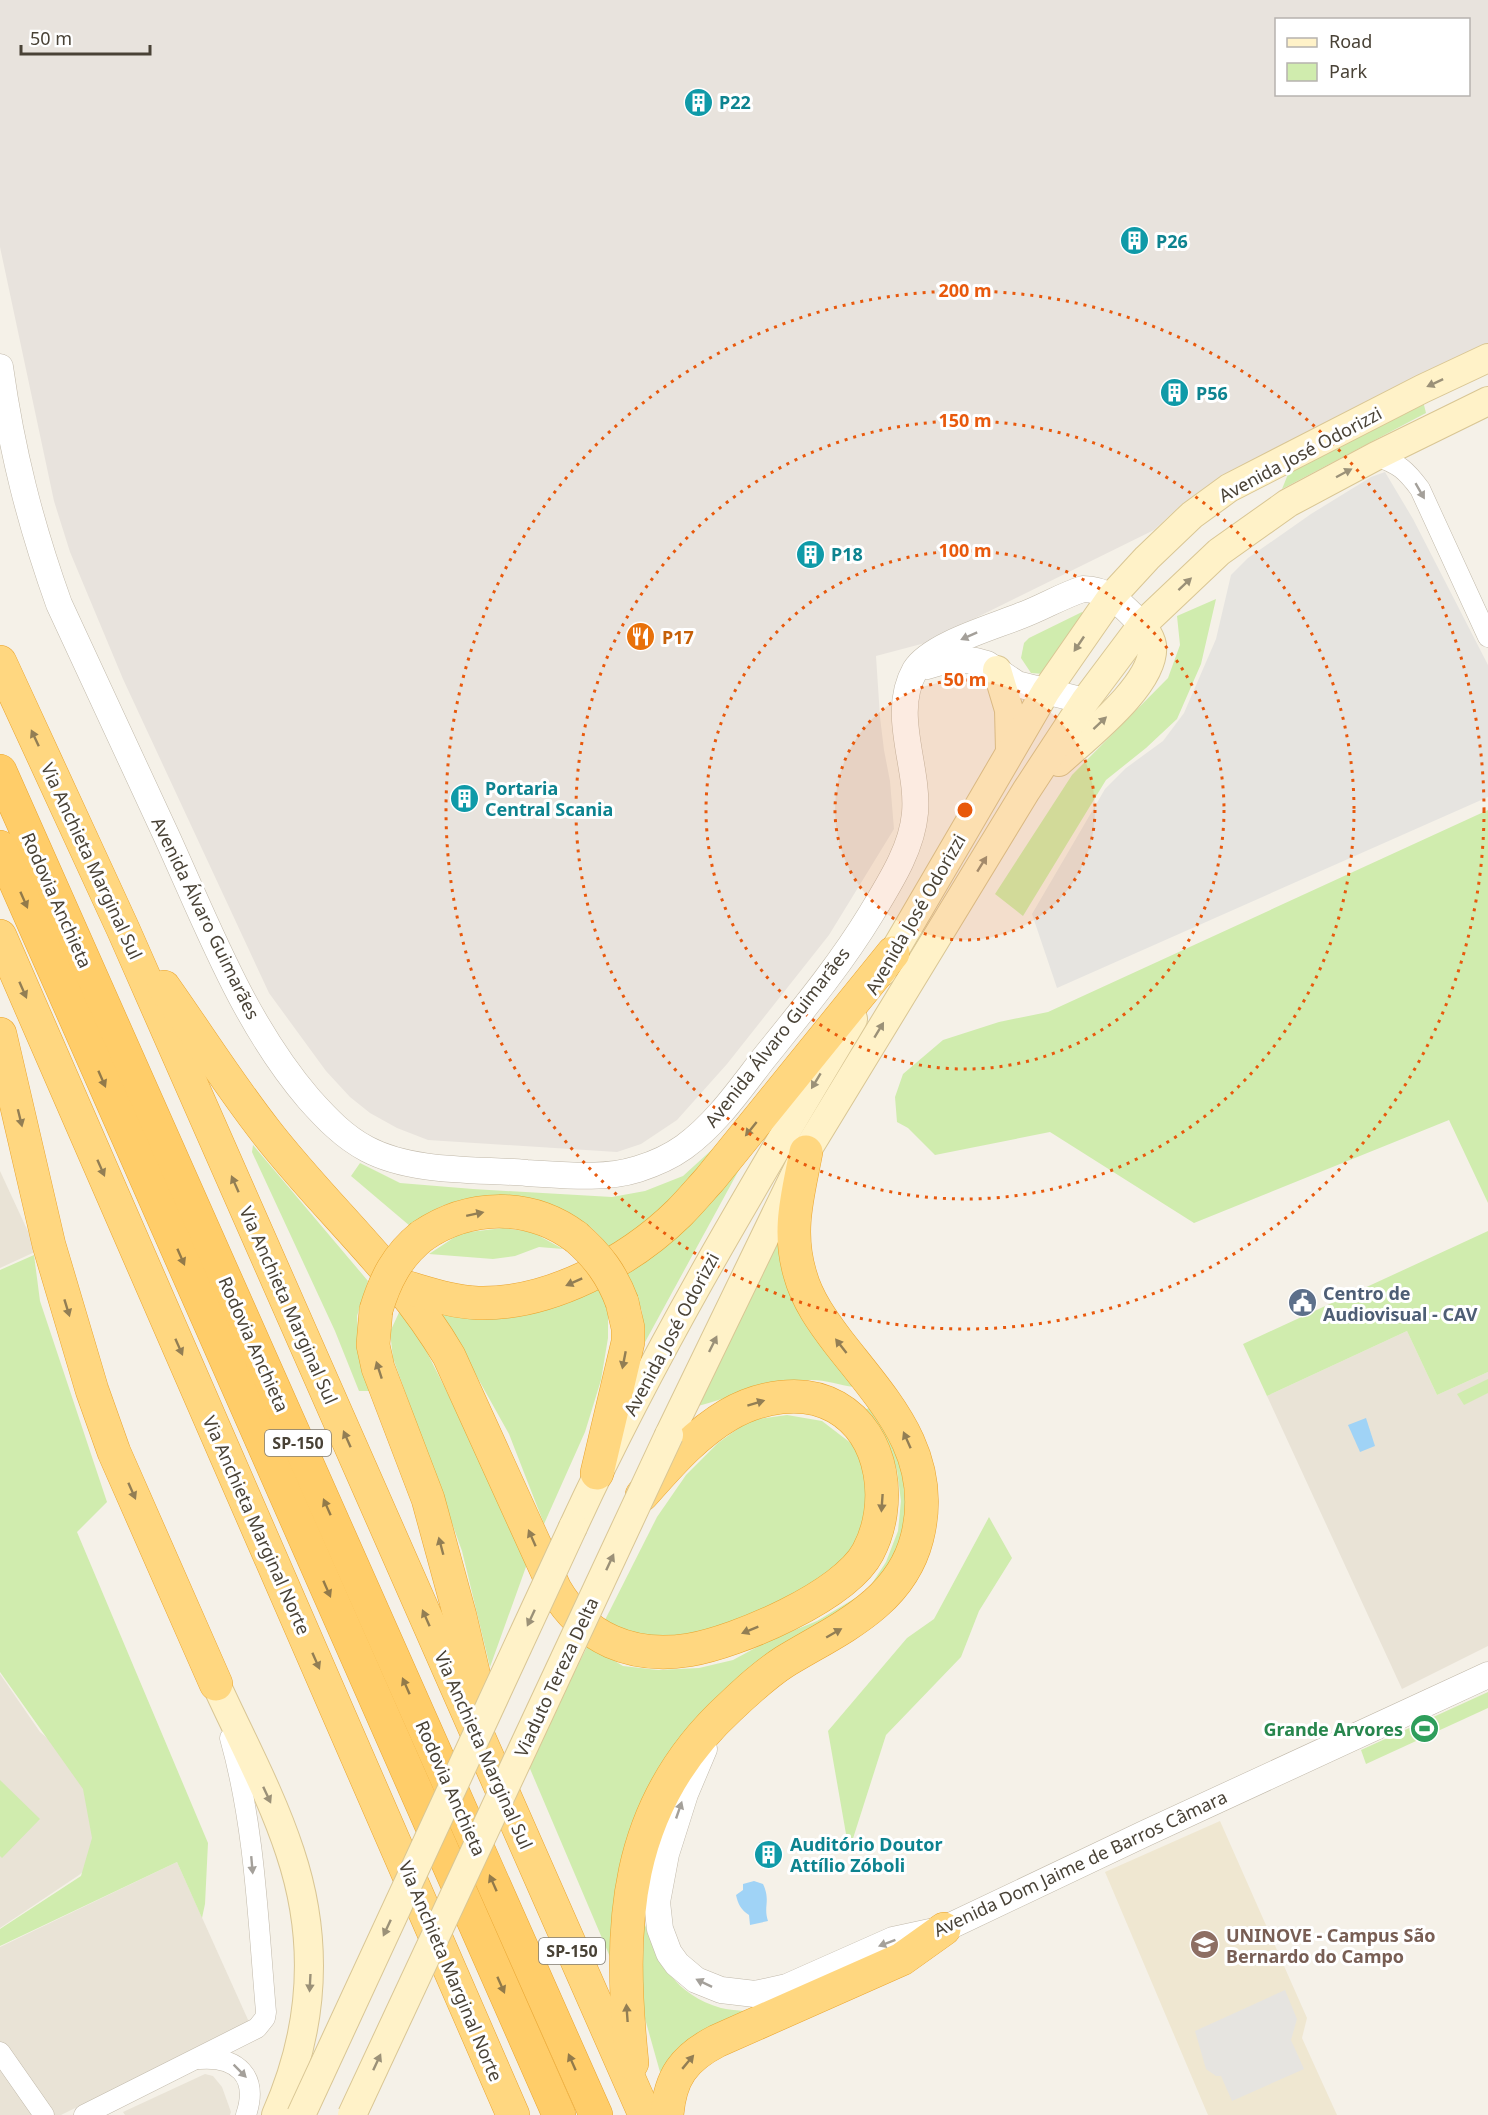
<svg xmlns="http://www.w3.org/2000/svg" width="1488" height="2115" viewBox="0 0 1488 2115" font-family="'Noto Sans',sans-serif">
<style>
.residential{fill:#e9e3d6}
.industrial{fill:#e8e3dd;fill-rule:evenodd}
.education{fill:#efe7d1}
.green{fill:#d0ecae}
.parking{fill:#e6e4e0}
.water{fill:#a0d3f6}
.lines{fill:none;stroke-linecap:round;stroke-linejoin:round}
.minor-casing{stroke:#c1b9aa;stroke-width:21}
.tertiary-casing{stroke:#c1b9aa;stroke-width:27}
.secondary-casing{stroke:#d9c694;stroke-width:30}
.trunk-casing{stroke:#e9a42e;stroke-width:34}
.motorway-casing{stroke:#e9a42e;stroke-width:34}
.minor{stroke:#fff;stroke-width:20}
.tertiary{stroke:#fff;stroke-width:26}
.secondary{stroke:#fff2c8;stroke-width:28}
.trunk{stroke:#ffd780;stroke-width:33}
.motorway{stroke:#ffcd69;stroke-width:33}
.secondary-bridge-casing{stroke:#d9c694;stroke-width:30;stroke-linecap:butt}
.trunk-bridge-casing{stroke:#e9a42e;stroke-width:34;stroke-linecap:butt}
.secondary-bridge{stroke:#fff2c8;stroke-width:28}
.trunk-bridge{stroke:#ffd780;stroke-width:33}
.oneway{fill:#9b9178}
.oneway2{fill:#a4a09a}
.oneway3{fill:#927e54}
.oneway4{fill:#927a4a}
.ring{fill:none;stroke:#e8590c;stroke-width:3;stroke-dasharray:3 6}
.labels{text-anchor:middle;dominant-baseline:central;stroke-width:6;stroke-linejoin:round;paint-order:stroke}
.shield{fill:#fff;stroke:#807b72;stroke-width:1.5}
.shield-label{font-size:16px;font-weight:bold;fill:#494236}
.culture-label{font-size:18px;font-weight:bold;fill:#0d838f;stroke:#fff;text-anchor:start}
.street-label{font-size:18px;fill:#494236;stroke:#fff}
.food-label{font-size:18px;font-weight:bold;fill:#c56008;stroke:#fff;text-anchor:start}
.service-label{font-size:18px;font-weight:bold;fill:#4e5e75;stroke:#fff;text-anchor:start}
.leisure-label{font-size:18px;font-weight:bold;fill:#27864d;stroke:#fff;text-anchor:end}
.education-label{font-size:18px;font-weight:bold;fill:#785e54;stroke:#fff;text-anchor:start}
.centre{fill:#e8590c;stroke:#fff;stroke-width:3}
.ring-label{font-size:18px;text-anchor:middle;font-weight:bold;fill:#e8590c;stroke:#fff;stroke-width:6;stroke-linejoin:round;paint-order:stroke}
</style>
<rect width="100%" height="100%" fill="#f5f1e8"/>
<!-- residential -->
<g class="residential">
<polygon points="0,1171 37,1251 0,1268"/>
<polygon points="1407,1331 1437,1395 1488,1372 1488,1646 1402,1689 1267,1396"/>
<polygon points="0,1674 40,1732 168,1840 99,1858 79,1875 0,1928"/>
<polygon points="177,1862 249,2022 61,2115 0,2115 0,1947"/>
<polygon points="205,2074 213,2076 222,2087 231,2112 230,2115 125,2115 123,2112"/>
</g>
<!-- industrial -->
<path class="industrial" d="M 0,0 L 1488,0 L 1488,347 L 1182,504 L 1154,530 L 925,643 L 876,656 L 880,717 L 884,750 L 890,781 L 894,829 L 829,935 L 727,1064 L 677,1120 L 641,1144 L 617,1152 L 428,1140 L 397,1128 L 370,1113 L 350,1097 L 326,1071 L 269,993 L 123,679 L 70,552 L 54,501 L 0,247 ZM 1276,20 L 1468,20 L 1468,94 L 1276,94 Z"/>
<!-- education -->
<polygon class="education" points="1220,1821 1307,2018 1302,2038 1337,2115 1208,2115 1105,1872"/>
<!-- green -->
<g class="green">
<polygon points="1423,401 1426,413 1282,489 1293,462"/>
<polygon points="1216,599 1201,664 1177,719 1146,748 1106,780 1023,916 995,894 1072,775 1168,678 1180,645 1177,616"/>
<polygon points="1082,612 1084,614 1044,674 1031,673 1021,658 1024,643 1029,638"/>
<polygon points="1488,810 1488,1203 1449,1120 1194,1223 1050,1132 935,1155 908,1128 897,1122 895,1097 903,1074 943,1040 999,1022 1048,1012"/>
<path d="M 750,1115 C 707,1163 665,1213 609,1248 C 577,1198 495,1186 442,1206 C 431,1211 420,1219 410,1226 L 351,1176 L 360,1163 L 400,1183 L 473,1189 L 612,1197 L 645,1191 L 683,1176 Z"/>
<polygon points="253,1145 368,1281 357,1316 359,1348 369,1391 359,1391 335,1331 252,1152"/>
<polygon points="730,1166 740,1168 644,1344 642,1311 623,1265"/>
<polygon points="503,1228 532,1232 563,1249 539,1247 515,1256 493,1259 429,1254 461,1233"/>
<polygon points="1488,1231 1488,1372 1437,1395 1407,1331 1267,1396 1243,1344"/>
<path d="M 779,1237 L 854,1387 C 839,1385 823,1379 808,1380 C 769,1380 731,1398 694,1407 Z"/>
<polygon points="34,1255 40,1301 107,1502 77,1532 208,1843 205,1904 202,1918 177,1862 0,1946 0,1929 81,1876 92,1838 83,1789 0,1672 0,1270"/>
<polygon points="599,1286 608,1313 608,1338 601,1380 585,1432 544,1524 509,1434 438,1307 530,1314 568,1303"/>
<path d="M 402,1306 C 449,1390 487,1477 527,1564 L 490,1667 L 462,1551 L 393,1358 L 390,1332 Z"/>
<polygon points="1488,1379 1488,1393 1464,1405 1457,1394"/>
<polygon points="878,1406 915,1502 884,1586 721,1700 613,1964 528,1764 588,1645 623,1666 658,1670 699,1668 733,1660 768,1641 817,1621 867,1591 886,1562 898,1531 901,1501 897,1470 885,1437 862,1410"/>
<polygon points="787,1415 822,1421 852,1444 865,1461 870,1529 843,1571 739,1628 643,1639 605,1620 657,1517 686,1475 718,1443 750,1420"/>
<polygon points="989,1517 1012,1558 979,1611 961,1657 886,1735 849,1851 828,1731 907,1638 934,1619"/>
<polygon points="1488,1692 1488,1708 1366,1764 1361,1750"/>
<polygon points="0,1780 40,1819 2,1858 0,1856"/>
<path d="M 644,1922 C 658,1963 676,1995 721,2008 C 734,2011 750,2011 763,2012 L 668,2064 L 660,2072 L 642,2008 Z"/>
</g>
<!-- parking -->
<g class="parking">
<polygon points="1385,472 1413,519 1488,665 1488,797 1057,988 1032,914 1105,789 1126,768 1163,741 1184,713 1216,639 1231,575 1248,558 1311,514 1371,477"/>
<polygon points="1285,1990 1297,2019 1291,2040 1304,2069 1232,2101 1221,2076 1216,2076 1206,2069 1195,2031"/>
</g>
<!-- water -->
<g class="water">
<polygon points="1366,1418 1375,1446 1360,1452 1348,1425"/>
<path d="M 754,1881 L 763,1884 C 771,1901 763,1906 768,1921 L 750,1925 L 749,1915 C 741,1910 738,1904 736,1895 L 743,1890 L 743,1884 Z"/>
</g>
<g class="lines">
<defs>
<g id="minor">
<path d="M 1376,456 C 1399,464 1406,470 1420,489 L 1488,637"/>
<polyline points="0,2052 44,2115"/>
<path d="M 199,2059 C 237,2056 259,2076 246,2115"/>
<path d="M 84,2115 L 257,2028 L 265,2018 L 266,2012 C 258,1921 255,1827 230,1738"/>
</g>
<g id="tertiary">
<path d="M 0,367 C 12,452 30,523 59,604 C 95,681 131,759 167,837 C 208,927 244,1023 309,1099 C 326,1118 344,1137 367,1149 C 412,1173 477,1169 527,1173 C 563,1175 603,1180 638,1169 C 654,1164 670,1157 684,1147 C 716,1124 740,1089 764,1058 C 801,1012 840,965 871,914 C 889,884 912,849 915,813 C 919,766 890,714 915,670 C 930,645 993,627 1020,616 C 1042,608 1061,596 1083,589 C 1110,589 1124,607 1142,625"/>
<polyline points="927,666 951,659 976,661 987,664 1017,684 1085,701"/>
<polyline points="704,1749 685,1794 666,1854 657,1902 660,1929 669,1953 677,1964 696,1980 721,1990 755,1994 787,1987 893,1940 944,1929 1146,1833 1488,1675"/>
</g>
<g id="secondary">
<polyline points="997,670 1009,710 1010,751"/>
<path d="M 1059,762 C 1085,738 1157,683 1152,645 C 1151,638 1146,631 1142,625"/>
<polyline points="882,972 1046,691 1112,596 1147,558 1192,515 1229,488 1422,389 1488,358"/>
<polyline points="669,1435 806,1152 1026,791 1085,701 1142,625 1219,552 1288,503 1376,456 1488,401"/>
<path d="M 573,1527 C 654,1351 754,1185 853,1019"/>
<path d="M 216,1684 C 241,1739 271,1794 290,1852 C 320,1942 314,2029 276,2115"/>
</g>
<g id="trunk">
<polyline points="0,662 123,929 645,2115"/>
<polyline points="0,936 513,2115"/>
<path d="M 164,987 C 198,1035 230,1086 267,1133 C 327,1210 399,1271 449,1356 L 555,1589 C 584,1639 632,1659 689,1650 C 737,1642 845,1596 868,1552 C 893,1505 885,1435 836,1407 C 803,1388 759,1397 728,1415 C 694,1435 668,1466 642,1495"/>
<polyline points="0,1034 49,1245 92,1390 114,1452 216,1684"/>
<path d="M 422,1236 C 469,1204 529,1202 576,1237"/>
<path d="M 402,1286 C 427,1293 452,1302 478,1303 C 549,1305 629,1262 679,1213 C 690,1202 700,1190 710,1179 L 893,953"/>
<polyline points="376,1310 373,1345 378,1368 428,1499 460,1616 481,1706"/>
<polyline points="597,1473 628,1342 628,1328 622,1302"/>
<path d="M 632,2063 C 618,1927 622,1806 730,1707 C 747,1691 764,1675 784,1662 C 836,1630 900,1605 917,1538 C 938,1456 886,1403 839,1343 C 823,1322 807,1300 800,1274 C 787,1230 798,1195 806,1152"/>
<path d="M 667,2115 C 670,2077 684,2058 717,2041 L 902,1959 L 944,1929"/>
</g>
<g id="motorway">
<polyline points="0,771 596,2115"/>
<polyline points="0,847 559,2115"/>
</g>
</defs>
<!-- minor casing -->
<use href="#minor" class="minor-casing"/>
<!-- tertiary casing -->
<use href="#tertiary" class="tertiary-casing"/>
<!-- secondary casing -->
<use href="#secondary" class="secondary-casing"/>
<!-- trunk casing -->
<use href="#trunk" class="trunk-casing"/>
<!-- motorway casing -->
<use href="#motorway" class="motorway-casing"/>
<!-- minor -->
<use href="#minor" class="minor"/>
<!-- tertiary -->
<use href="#tertiary" class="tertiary"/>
<!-- secondary -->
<use href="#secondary" class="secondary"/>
<!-- trunk -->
<use href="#trunk" class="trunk"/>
<!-- motorway -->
<use href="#motorway" class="motorway"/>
<defs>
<g id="secondary-bridge">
<polyline points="301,2115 573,1527"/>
<polyline points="352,2115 669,1435"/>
</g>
<g id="trunk-bridge">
<path d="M 576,1237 C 598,1256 612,1275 622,1302"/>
<path d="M 376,1310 C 385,1280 397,1256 422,1236"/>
</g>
</defs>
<!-- secondary-bridge casing -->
<use href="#secondary-bridge" class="secondary-bridge-casing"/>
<!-- trunk-bridge casing -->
<use href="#trunk-bridge" class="trunk-bridge-casing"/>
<!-- secondary-bridge -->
<use href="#secondary-bridge" class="secondary-bridge"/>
<!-- trunk-bridge -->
<use href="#trunk-bridge" class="trunk-bridge"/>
</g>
<!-- one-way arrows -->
<defs><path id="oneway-solid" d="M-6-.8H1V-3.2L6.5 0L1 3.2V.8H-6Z" transform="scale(1.5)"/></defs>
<g class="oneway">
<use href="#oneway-solid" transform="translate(1435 383) rotate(155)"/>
<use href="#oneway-solid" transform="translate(1344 473) rotate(-28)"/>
<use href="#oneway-solid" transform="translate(1185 584) rotate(-43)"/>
<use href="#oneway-solid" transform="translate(1079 644) rotate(124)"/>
<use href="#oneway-solid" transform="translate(1100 723) rotate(-43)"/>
<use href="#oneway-solid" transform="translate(982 864) rotate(-58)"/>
<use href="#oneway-solid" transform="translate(879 1030) rotate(-59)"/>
<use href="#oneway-solid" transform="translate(816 1081) rotate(121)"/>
<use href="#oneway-solid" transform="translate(713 1344) rotate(-64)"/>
<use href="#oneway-solid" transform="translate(610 1562) rotate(-65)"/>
<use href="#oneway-solid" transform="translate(531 1618) rotate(115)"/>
<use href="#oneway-solid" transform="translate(267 1795) rotate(65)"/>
<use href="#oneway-solid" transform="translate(387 1928) rotate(115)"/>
<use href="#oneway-solid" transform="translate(310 1983) rotate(93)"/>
<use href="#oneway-solid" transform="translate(377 2062) rotate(-65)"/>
</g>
<g class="oneway2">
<use href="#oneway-solid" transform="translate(1420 491) rotate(60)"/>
<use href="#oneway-solid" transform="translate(969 636) rotate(156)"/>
<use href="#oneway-solid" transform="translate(679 1810) rotate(-71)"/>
<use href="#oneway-solid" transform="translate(252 1865) rotate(85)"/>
<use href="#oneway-solid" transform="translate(887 1943) rotate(159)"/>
<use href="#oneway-solid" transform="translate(704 1983) rotate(-154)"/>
<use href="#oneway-solid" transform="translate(240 2071) rotate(45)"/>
</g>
<g class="oneway3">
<use href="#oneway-solid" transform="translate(35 738) rotate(-115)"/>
<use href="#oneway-solid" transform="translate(23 990) rotate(66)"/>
<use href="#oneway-solid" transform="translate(20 1118) rotate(76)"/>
<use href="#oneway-solid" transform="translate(751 1129) rotate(129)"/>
<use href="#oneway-solid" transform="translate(101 1168) rotate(66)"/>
<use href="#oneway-solid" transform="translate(235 1184) rotate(-114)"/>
<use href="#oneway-solid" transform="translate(475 1214) rotate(-12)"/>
<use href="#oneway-solid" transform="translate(574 1282) rotate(156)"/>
<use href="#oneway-solid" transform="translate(67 1308) rotate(73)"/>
<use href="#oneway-solid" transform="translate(841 1346) rotate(-128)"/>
<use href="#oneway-solid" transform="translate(179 1347) rotate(66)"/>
<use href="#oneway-solid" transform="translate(624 1360) rotate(101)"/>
<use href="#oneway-solid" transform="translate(379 1370) rotate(-108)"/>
<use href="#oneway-solid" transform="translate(756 1403) rotate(-17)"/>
<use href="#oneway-solid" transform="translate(347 1439) rotate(-114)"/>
<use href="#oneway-solid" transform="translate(907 1440) rotate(-114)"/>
<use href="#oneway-solid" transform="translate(132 1491) rotate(66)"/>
<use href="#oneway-solid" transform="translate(882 1503) rotate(94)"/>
<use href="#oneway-solid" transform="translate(532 1538) rotate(-114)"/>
<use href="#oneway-solid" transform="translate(441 1546) rotate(-105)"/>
<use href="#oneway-solid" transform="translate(426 1618) rotate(-114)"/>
<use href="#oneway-solid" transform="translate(750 1630) rotate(158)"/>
<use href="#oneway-solid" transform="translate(834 1633) rotate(-30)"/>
<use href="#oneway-solid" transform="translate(316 1661) rotate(66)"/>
<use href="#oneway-solid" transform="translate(627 2013) rotate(-94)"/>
<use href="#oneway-solid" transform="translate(688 2062) rotate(-50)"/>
</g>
<g class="oneway4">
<use href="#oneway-solid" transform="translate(24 900) rotate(66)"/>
<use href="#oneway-solid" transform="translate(102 1079) rotate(66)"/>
<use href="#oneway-solid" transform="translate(181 1257) rotate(66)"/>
<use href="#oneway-solid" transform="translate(327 1507) rotate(-114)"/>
<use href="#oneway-solid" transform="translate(327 1589) rotate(66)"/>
<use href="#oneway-solid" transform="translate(406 1686) rotate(-114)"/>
<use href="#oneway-solid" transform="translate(493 1883) rotate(-114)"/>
<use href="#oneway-solid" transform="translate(501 1985) rotate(66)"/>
<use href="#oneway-solid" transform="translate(572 2062) rotate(-114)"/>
</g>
<!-- distance rings -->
<circle cx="965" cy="810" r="130" fill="#e8590c" fill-opacity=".12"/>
<g class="ring">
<circle cx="965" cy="810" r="130"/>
<circle cx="965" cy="810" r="259"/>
<circle cx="965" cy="810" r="389"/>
<circle cx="965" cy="810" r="519"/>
</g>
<!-- icons -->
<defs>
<symbol id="building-disc" viewBox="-11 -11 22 22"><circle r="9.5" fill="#0f9aa8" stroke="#fff"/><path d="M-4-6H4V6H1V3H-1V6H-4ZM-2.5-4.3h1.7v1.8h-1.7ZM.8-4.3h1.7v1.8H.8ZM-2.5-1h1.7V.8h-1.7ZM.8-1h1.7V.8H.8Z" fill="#fff"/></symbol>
<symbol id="restaurant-disc" viewBox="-11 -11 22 22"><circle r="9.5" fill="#e8710a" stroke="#fff"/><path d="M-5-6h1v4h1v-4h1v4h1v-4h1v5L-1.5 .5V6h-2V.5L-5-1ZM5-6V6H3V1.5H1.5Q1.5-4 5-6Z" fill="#fff"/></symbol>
<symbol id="civic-disc" viewBox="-11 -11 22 22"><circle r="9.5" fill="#5c6f8a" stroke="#fff"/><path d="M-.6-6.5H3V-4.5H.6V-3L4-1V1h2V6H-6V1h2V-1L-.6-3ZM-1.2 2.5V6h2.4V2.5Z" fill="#fff"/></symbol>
<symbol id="stadium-disc" viewBox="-11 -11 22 22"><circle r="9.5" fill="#2e9e5b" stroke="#fff"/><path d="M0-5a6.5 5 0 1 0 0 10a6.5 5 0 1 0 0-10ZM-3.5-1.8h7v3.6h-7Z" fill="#fff"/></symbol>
<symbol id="university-disc" viewBox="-11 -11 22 22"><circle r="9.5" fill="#8d6e63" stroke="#fff"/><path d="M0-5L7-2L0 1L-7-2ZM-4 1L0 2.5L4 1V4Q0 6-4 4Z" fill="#fff"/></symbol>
</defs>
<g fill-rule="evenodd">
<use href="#building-disc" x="682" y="86" width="33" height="33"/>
<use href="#building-disc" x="1118" y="224" width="33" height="33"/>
<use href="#building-disc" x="1158" y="376" width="33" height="33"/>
<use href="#building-disc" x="794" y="538" width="33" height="33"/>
<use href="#restaurant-disc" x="624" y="620" width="33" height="33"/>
<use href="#building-disc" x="448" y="782" width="33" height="33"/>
<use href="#civic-disc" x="1286" y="1286" width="33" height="33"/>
<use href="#stadium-disc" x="1408" y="1712" width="33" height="33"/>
<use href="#building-disc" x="752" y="1838" width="33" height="33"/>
<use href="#university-disc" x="1188" y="1928" width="33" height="33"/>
</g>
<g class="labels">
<!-- shield labels -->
<g class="shield">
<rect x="265" y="1430" width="66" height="26" rx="4.5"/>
<rect x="539" y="1938" width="66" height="26" rx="4.5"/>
</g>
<g class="shield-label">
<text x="298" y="1443">SP-150</text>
<text x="572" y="1951">SP-150</text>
</g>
<!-- culture labels -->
<g class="culture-label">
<text x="719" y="102">P22</text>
<text x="1156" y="241">P26</text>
<text x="1196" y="393">P56</text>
<text x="831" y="554">P18</text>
<text x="485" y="788">Portaria<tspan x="485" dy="21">Central Scania</tspan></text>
<text x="790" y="1844">Auditório Doutor<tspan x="790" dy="21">Attílio Zóboli</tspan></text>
</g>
<!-- street labels -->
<g class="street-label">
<text transform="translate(1300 454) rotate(-28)">Avenida José Odorizzi</text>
<text transform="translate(92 861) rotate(65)">Via Anchieta Marginal Sul</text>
<text transform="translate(57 900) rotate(66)">Rodovia Anchieta</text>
<text transform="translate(915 914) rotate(-60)">Avenida José Odorizzi</text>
<text transform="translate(206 918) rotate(64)">Avenida Álvaro Guimarães</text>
<text transform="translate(777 1037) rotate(-52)">Avenida Álvaro Guimarães</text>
<text transform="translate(289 1305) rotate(66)">Via Anchieta Marginal Sul</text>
<text transform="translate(671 1334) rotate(-62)">Avenida José Odorizzi</text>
<text transform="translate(254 1344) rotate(66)">Rodovia Anchieta</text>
<text transform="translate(257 1525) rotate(66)">Via Anchieta Marginal Norte</text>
<text transform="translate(556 1677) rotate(-65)">Viaduto Tereza Delta</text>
<text transform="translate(484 1750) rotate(66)">Via Anchieta Marginal Sul</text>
<text transform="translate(451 1788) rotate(66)">Rodovia Anchieta</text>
<text transform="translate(1080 1863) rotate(-25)">Avenida Dom Jaime de Barros Câmara</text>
<text transform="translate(451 1971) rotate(67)">Via Anchieta Marginal Norte</text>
</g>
<!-- food labels -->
<g class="food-label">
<text x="662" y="637">P17</text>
</g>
<!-- service labels -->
<g class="service-label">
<text x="1323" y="1293">Centro de<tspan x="1323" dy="21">Audiovisual - CAV</tspan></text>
</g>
<!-- leisure labels -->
<g class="leisure-label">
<text x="1403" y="1729">Grande Arvores</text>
</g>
<!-- education labels -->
<g class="education-label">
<text x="1226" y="1935">UNINOVE - Campus São<tspan x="1226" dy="21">Bernardo do Campo</tspan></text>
</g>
</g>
<circle cx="965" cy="810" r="9" class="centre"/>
<g class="ring-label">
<text x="965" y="297">200 m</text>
<text x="965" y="427">150 m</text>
<text x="965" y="557">100 m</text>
<text x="965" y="686">50 m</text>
</g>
<!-- legend -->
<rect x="1275" y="18" width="195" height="78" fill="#ffffff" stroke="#b6b3af" stroke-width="1.5"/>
<rect x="1287" y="38" width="30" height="9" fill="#fff2c8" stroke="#b6b3af" stroke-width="1.5"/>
<text x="1329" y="48" font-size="18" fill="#494236">Road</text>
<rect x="1287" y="63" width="30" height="18" fill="#d0ecae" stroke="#b6b3af" stroke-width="1.5"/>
<text x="1329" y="78" font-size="18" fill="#494236">Park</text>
<!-- scale -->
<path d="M21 45v9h129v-9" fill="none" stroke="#494236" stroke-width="3"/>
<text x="30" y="45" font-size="18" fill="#494236" stroke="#ffffff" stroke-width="4.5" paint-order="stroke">50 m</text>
</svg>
